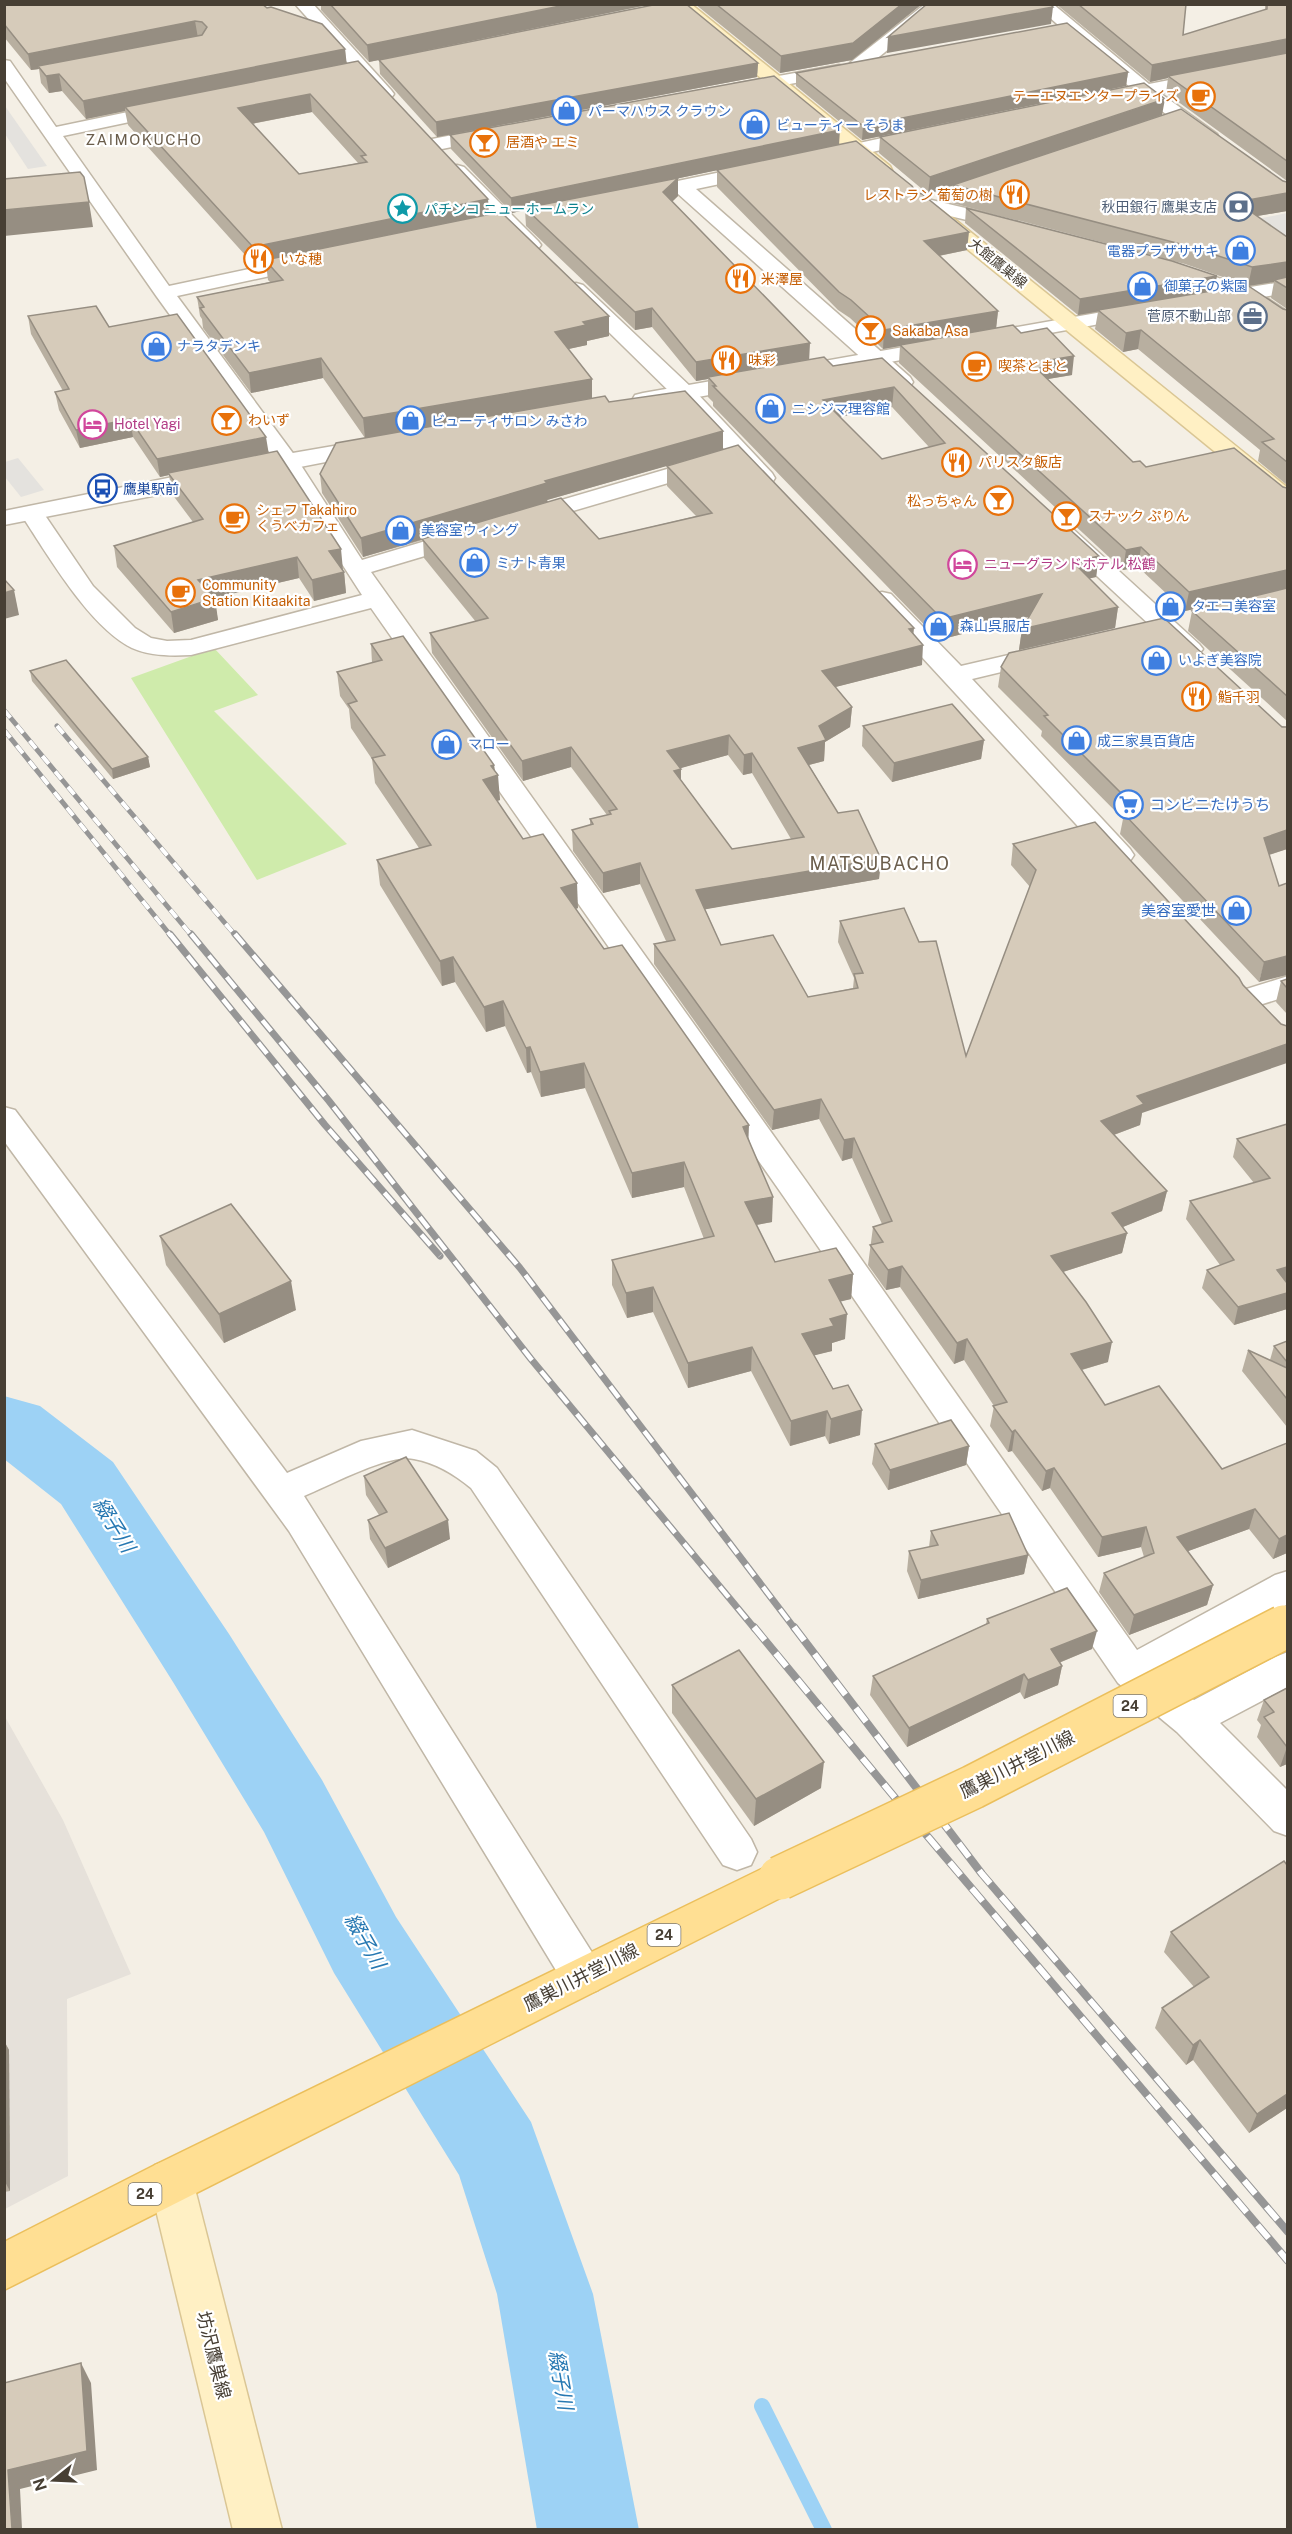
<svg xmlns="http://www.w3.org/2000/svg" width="1292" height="2534" viewBox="0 0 1292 2534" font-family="'Public Sans','Noto Sans JP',sans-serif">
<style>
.industrial{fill:#e6e1da}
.green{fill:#cfebab}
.parking{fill:#e4e2de}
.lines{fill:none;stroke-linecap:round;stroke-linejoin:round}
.stream{stroke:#9dd2f5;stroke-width:16}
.river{fill:#9dd2f5;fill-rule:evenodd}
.minor-casing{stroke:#c0b7a7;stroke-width:3}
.tertiary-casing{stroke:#c0b7a7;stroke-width:3}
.secondary-casing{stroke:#dac694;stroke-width:3}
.primary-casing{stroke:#ebbf5c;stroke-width:3}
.minor{fill:#fff;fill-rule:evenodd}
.tertiary{fill:#fff;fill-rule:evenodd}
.secondary{fill:#fff0c4;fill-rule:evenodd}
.primary{fill:#ffdf93;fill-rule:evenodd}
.rail-far2-casing{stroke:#969696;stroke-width:5}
.rail-far1-casing{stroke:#969696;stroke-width:7}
.rail-casing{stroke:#969696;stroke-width:8}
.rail-far2{stroke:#fff;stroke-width:4;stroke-dasharray:10;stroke-linecap:butt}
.rail-far1{stroke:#fff;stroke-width:4.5;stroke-dasharray:14;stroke-linecap:butt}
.rail{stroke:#fff;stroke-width:6;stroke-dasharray:17;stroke-linecap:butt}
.primary-bridge-far1-casing{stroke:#ebbf5c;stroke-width:36;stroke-linecap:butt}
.primary-bridge-casing{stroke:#ebbf5c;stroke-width:46;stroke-linecap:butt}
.primary-bridge-far1{stroke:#ffdf93;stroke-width:33}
.primary-bridge{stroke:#ffdf93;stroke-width:43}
.wall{fill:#b8afa0;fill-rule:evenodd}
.shaded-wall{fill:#968e82}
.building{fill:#d6cbba;stroke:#968e82;stroke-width:1.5;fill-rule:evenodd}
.labels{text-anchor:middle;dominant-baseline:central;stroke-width:4.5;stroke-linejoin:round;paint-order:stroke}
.far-food-label{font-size:14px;fill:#c56008;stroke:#fff;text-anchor:start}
.far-shop-label{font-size:14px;fill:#366cbe;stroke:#fff;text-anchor:start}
.far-service-label{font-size:14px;fill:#4e5e75;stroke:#fff;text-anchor:end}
.far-culture-label{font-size:14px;fill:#0d838f;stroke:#fff;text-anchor:start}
.far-street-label{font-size:14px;fill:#473f34;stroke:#fff}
.far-hotel-label{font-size:14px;fill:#b23c85;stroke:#fff;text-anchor:start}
.far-transit-label{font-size:14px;fill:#164399;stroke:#fff;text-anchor:start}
.shield{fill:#fff;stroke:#7e7971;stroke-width:1.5}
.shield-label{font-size:14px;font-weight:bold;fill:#473f34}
.far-quarter-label{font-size:15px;letter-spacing:1.5px;fill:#6a5d4b;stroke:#fff}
.shop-label{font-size:15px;fill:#366cbe;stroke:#fff;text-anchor:start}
.quarter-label{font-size:18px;letter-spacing:1.5px;fill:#6a5d4b;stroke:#fff}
.near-street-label{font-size:18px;fill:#473f34;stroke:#fff}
.near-water-label{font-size:20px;font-style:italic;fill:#2678b2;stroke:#fff}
</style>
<rect width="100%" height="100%" fill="#f4efe5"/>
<!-- industrial -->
<polygon class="industrial" points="4,1715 63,1820 131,1974 67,1999 68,2176 5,2209"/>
<!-- green -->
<polygon class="green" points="214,648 258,695 214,711 347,844 257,880 131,678"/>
<!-- parking -->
<g class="parking">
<polygon points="4,106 5,106 47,166 28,169 5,134"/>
<polygon points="1287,213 1287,253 1243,222"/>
<polygon points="18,458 44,490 21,497 5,477 5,462"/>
</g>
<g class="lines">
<!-- stream -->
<polyline class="stream" points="762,2406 824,2530"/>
<!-- river -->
<polygon class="river" points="4,1396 40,1406 113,1462 229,1634 322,1780 396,1917 531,2122 593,2294 639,2530 537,2530 497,2294 459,2175 334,1973 264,1832 173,1682 61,1504 4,1459"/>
<defs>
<g id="minor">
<polygon points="295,4 313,4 391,90 394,94 391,98 379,98"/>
<polygon points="925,4 944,4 863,70 851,70 848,66 851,62"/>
<polygon points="1034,4 1053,4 1149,84 1288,57 1288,67 1160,93 1217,134 1219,138 1217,142 1203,142 1142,96 1107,103 1101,102 1098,98 1101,94 1131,88"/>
<path d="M 4,60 L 10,61 L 56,127 L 171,103 L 177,104 L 180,108 L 177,112 L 63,136 L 169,286 L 310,256 L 317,258 L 320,262 L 317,266 L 177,296 L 295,456 L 362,560 L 459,531 L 467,529 L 475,531 L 479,536 L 475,541 L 371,572 L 806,1181 L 1137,1650 L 1275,1575 L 1288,1571 L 1288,1604 L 1161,1674 L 1194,1700 L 1275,1657 L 1288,1652 L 1288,1687 L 1220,1723 L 1288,1791 L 1288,1836 L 1274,1831 L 1177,1732 L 1118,1683 L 784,1197 L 371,608 L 191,655 C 171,656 150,656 132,648 C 88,626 47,553 20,513 L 24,508 L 32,506 L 40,508 L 93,586 L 135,628 L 151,638 L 167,641 L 191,640 L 362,595 L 277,463 L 157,297 L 4,78 Z"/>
<polygon points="839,65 845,66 848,70 845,74 740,93 734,92 731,88 734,84 740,83"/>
<polygon points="494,127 501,129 503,133 501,137 432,151 425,149 423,145 425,141 432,139"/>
<polygon points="924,129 931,131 933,135 931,139 822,163 815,161 813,157 815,153 822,151"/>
<polygon points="760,164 767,166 769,170 767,174 696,189 910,377 913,382 910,387 902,389 894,387 677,193 634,202 627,200 624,196 627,192 634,190"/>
<polygon points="457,165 464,167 538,241 541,245 538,249 524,249 450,175 447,171 450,167"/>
<polygon points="923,198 1016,220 1019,224 1016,228 1009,230 916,208 913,204 916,200"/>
<polygon points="1174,263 1254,290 1288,312 1288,328 1281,326 1240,298 1167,273 1164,269 1167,265"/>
<polygon points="576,283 583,285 692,388 772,473 775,478 772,483 764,485 756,483 676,398 569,293 566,289 569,285"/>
<polygon points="708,457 716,459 719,464 716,469 525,525 517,523 513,518 517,513"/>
<polygon points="1065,527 1073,529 1199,644 1203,649 1199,654 1190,657 1181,654 1057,539 1053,534 1057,529"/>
<polygon points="882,592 891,594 961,666 1047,646 1056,649 1060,654 1056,659 972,679 1130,849 1134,855 1130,861 1120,864 1110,861 873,604 870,599 873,594"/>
<polygon points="1288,976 1288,996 1250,1008 1240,1005 1235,998 1240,991"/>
<path d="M 4,1107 L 15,1110 L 287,1473 L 361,1441 L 412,1430 L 476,1451 L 497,1468 L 751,1839 L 757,1852 L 751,1865 L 737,1870 L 723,1865 L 471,1488 C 454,1474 436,1463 414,1459 C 389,1453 329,1486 304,1496 L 598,1962 L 604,1976 L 598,1990 L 583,1996 L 568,1990 L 289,1531 L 4,1141 Z"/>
</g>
<g id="tertiary">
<polygon points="1288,281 1288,293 1213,305 1206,303 1203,299 1206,295 1213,293"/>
<polygon points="1142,305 1149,307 1152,311 1149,315 643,407 635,405 632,400 635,395 643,393"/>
<polygon points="374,439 382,441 385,446 382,451 4,525 4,511 287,454"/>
</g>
<g id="secondary">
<polygon points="672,4 691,4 890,166 892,170 890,174 876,174"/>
<polygon points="935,207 942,209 1288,488 1288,507 1280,505 928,217 925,213 928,209"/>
<polygon points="171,2159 187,2165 193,2181 282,2530 233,2530 149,2181 155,2165"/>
</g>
<polygon id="primary" points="780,1860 794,1865 800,1878 794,1891 4,2290 4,2242 155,2165"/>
</defs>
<!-- minor casing -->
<use href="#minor" class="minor-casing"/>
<!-- tertiary casing -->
<use href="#tertiary" class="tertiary-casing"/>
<!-- secondary casing -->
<use href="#secondary" class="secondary-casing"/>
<!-- primary casing -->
<use href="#primary" class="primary-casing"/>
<!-- minor -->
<use href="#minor" class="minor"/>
<!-- tertiary -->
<use href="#tertiary" class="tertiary"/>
<!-- secondary -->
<use href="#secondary" class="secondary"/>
<!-- primary -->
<use href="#primary" class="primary"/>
<defs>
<g id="rail-far2">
<polyline points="4,710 192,936"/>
<polyline points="57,726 236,936"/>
<polyline points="4,730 171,936"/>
</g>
<g id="rail-far1">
<polyline points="170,934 325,1125 440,1256"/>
<polyline points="191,934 329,1101 531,1359 755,1629"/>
<polyline points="235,934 520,1268 795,1629"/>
</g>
<g id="rail">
<polyline points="754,1627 901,1805 1288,2261"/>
<polyline points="794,1627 982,1874 1288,2232"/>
</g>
</defs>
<!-- rail-far2 casing -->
<use href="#rail-far2" class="rail-far2-casing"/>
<!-- rail-far1 casing -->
<use href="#rail-far1" class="rail-far1-casing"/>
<!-- rail casing -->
<use href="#rail" class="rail-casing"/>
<!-- rail-far2 -->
<use href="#rail-far2" class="rail-far2"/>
<!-- rail-far1 -->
<use href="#rail-far1" class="rail-far1"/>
<!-- rail -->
<use href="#rail" class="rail"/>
<defs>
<polyline id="primary-bridge-far1" points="1281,1629 1288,1625"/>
<polyline id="primary-bridge" points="780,1878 973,1787 1284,1627"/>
</defs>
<!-- primary-bridge-far1 casing -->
<use href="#primary-bridge-far1" class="primary-bridge-far1-casing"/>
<!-- primary-bridge casing -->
<use href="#primary-bridge" class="primary-bridge-casing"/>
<!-- primary-bridge-far1 -->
<use href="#primary-bridge-far1" class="primary-bridge-far1"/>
<!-- primary-bridge -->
<use href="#primary-bridge" class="primary-bridge"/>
</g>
<!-- wall -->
<g class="wall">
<path d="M 4,4 L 267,8 L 345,49 L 346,63 L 488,199 L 489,215 L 609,316 L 609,336 L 587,341 L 587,345 L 568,349 L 592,379 L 592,398 L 609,402 L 723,450 L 913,634 L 922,665 L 835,687 L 852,707 L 850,727 L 825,742 L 824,761 L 809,765 L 838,813 L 881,859 L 879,879 L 705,909 L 721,945 L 808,997 L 853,988 L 854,978 L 838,942 L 840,921 L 966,1056 L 1030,887 L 1011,865 L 1013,844 L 1095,822 L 1142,1113 L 1140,1125 L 1114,1135 L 1167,1191 L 1162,1211 L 1123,1227 L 1127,1233 L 1122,1253 L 1063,1272 L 1108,1362 L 1082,1370 L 1105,1405 L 1222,1469 L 1287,1443 L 1287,1553 L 1273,1559 L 1249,1529 L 1188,1551 L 1213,1585 L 1207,1605 L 1129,1635 L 1099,1592 L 1104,1573 L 1144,1557 L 1141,1547 L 1098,1557 L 1050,1488 L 1042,1491 L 1012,1451 L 1008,1452 L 990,1426 L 994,1406 L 964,1360 L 954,1364 L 900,1287 L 886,1290 L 868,1265 L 873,1227 L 882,1224 L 852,1158 L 842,1161 L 819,1119 L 772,1130 L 654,964 L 654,944 L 666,941 L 640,884 L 603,893 L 573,851 L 572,830 L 590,825 L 590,819 L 607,815 L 571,767 L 523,781 L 432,653 L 430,633 L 476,622 L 424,558 L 423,540 L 363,557 L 322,493 L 320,474 L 365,438 L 323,378 L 251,393 L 203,328 L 202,319 L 200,316 L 197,297 L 270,282 L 268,280 L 266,264 L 255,266 L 128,125 L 125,111 L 86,119 L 62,91 L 49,93 L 41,83 L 39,69 L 31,70 L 4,37 ZM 312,112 L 358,163 L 299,174 L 252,124 ZM 722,450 L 667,466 L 667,486 L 696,516 L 599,539 L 548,502 L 547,500 ZM 728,755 L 743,775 L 752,773 L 791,839 L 732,849 L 681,780 L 680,768 Z"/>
<polygon points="321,4 652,4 369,62 321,10"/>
<polygon points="695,4 922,4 852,60 780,73"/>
<polygon points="1056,4 1186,4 1183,35 1265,10 1265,4 1287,4 1287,181 1166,93 1168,78 1150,82"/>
<polygon points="379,60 758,63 757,77 437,137 380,74"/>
<polygon points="1128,72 1126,86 862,140 796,86 796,73"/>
<polygon points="1162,115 1283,181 1287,182 1287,211 1257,216 1287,237 1287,309 1271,298 1274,282 1248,286 1283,309 1287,310 1287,485 1258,461 1260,450 1138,349 1123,352 1095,329 1098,312 1078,315 965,223 966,208 1214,290 1246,285 1185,264 952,203 953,185 928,194 879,153 880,137"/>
<path d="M 450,135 L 839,144 L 916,192 L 967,250 L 939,256 L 998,311 L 996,328 L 1021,333 L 1072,375 L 1048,379 L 1133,462 L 1146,467 L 1287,488 L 1287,721 L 1188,631 L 1192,611 L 1243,599 L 1185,611 L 1138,567 L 1123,570 L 899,363 L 900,346 L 883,349 L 850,318 L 838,310 L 717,187 L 717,170 L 661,182 L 678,196 L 672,202 L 809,359 L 833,366 L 882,358 L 1099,556 L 1096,577 L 1089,578 L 1118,607 L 1115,628 L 1019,650 L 1022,629 L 1028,617 L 939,640 L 713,406 L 713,402 L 708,397 L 708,379 L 696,381 L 652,327 L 635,330 L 526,226 L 525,210 L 512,213 L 451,149 ZM 892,407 L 929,447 L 882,459 L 840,417 Z"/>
<polygon points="28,316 109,327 268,453 343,570 342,570 344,572 346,593 314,601 299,578 214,598 218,620 174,633 117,567 114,546 193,522 172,494 169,475 160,477 133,437 80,448 59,410 55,392 63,391 31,334"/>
<polygon points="371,644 494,765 500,800 497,801 523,839 578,908 576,909 604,949 749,1139 772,1222 757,1225 775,1262 853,1274 851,1299 840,1301 845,1339 832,1343 832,1351 814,1355 860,1435 829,1444 825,1436 790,1446 751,1371 688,1388 653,1312 627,1318 612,1285 612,1260 704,1239 684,1187 632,1198 585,1088 541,1097 531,1072 527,1073 505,1026 486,1032 455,982 442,986 380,885 377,860 419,848 375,783 372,759 351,728 349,709 340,696 337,672 372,663"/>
<polygon points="1001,667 1287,727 1287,849 1269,855 1279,886 1287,883 1259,982 1120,834 1123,819 1041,736 1042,731 998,687"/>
<polygon points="30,671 148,757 150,767 113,779 32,681"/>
<polygon points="863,726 984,740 981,759 892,782 862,746"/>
<polygon points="1287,979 1287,1014 1276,1002 1281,981"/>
<polygon points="1287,1124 1287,1309 1234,1325 1202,1288 1207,1270 1220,1265 1186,1219 1190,1201 1254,1183 1233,1157 1237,1139"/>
<polygon points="160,1236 296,1310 224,1343 166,1265"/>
<polygon points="1287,1341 1287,1427 1242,1371 1248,1350 1270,1360 1274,1346"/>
<polygon points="875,1444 969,1446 966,1465 888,1490 872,1464"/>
<polygon points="364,1476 450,1539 388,1568 370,1539 368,1520 379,1515 366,1495"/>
<polygon points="931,1531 1028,1555 1024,1574 918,1599 907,1571 909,1551 929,1547"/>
<polygon points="987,1619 1092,1649 1059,1663 1062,1666 1058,1685 1024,1699 1020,1692 907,1747 870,1695 873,1676 986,1624"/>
<polygon points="672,1685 821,1788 754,1826 672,1713"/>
<polygon points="1287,1688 1287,1764 1280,1767 1257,1737 1261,1725 1257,1720 1264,1700"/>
<polygon points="1284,1861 1287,2108 1249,2133 1193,2060 1186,2065 1155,2028 1162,2008 1194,1987 1164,1952 1171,1932"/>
<polygon points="4,2041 9,2050 10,2191 4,2192"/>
</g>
<!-- shaded-wall -->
<g class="shaded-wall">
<polygon points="570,4 652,4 369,62 367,45"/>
<polygon points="902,4 922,4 852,60 780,73 781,56"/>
<polygon points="1053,7 1051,24 887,53 888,37"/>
<polygon points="195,21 198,38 38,66 39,69 31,70 28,54"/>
<polygon points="1287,39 1287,56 1168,76 1168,78 1150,82 1152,65"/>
<polygon points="345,49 347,66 125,107 125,111 86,119 83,101"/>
<polygon points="758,63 757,77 437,137 436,122"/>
<polygon points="1128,72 1126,86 862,140 863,126"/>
<polygon points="59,74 62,91 49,93 46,76"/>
<polygon points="310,94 312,112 240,126 238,108"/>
<polygon points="1165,99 1162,115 928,194 930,177"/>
<polygon points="840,130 839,145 526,210 525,208 525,210 512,213 511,198"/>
<polygon points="678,178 678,196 663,210 663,192"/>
<polygon points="1287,193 1287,211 1234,220 1237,202"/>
<polygon points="488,199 489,218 265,260 266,264 255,266 253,247"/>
<polygon points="89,202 93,227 4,236 4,210"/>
<polygon points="969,232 967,250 923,259 924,241"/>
<polygon points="1287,262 1287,280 1274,280 1274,282 1248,286 1252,267"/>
<polygon points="1217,276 1214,291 1078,315 1080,299"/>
<polygon points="652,308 652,327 635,330 635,312"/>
<polygon points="998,311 996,329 883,349 884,330"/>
<polygon points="609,316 609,336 587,341 587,345 555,352 555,332 583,322"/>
<polygon points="1141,330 1138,349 1123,352 1126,333"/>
<polygon points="810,343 809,362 708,377 708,379 696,381 696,362"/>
<polygon points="1074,356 1072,375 1048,379 1047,385 1037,369 1044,361"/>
<polygon points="321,358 323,378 251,393 249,373"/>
<polygon points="592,379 592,399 365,438 363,418"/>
<polygon points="894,387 892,407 822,420 823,400"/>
<polygon points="130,419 133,437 80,448 76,430"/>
<polygon points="723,431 723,450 547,500 548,502 363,557 361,538 545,481"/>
<polygon points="266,437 269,455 168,473 169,475 160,477 157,459"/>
<polygon points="1141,547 1138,567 1123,570 1126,550"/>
<polygon points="341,549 343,570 332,572 329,551"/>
<polygon points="1099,556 1096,577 1070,583 1073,562"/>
<polygon points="297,557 299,578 201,601 198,580"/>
<polygon points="1287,570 1287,589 1185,611 1189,592"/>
<polygon points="344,572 346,593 314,601 312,580"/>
<polygon points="14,590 19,615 4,619 4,593"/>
<polygon points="1042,594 1039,614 939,640 942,619"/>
<polygon points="215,598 218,620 174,633 171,612"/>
<polygon points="1118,607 1115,628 1019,650 1022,629"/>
<polygon points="914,628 912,648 923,645 922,665 820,691 822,671 909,629"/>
<polygon points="852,707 850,727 825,742 824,761 797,768 798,748 819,726"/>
<polygon points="729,735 728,755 667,772 667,751"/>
<polygon points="984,740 981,759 892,782 894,763"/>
<polygon points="571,747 571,767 523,781 522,761"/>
<polygon points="752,753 752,773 743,775 744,755"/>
<polygon points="148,757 150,767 113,779 112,769"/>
<polygon points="494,765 495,776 498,775 500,800 484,805 483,780 491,766"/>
<polygon points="681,769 681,789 674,771"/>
<polygon points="1287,830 1287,849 1259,858 1264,838"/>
<polygon points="881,859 879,879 696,911 696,890"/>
<polygon points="640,863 640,884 603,893 603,873"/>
<polygon points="577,883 578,908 562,913 561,888"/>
<polygon points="1287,956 1287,975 1259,982 1264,962"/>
<polygon points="453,957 455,982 442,986 440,961"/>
<polygon points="503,1001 505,1026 486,1032 484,1007"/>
<polygon points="1287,1044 1287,1063 1142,1113 1140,1125 1097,1141 1101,1121 1137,1096"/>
<polygon points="530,1047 531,1072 527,1073 526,1048"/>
<polygon points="584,1063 585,1088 541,1097 540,1072"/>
<polygon points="821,1099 819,1119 772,1130 774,1110"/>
<polygon points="749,1125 748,1150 743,1127"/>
<polygon points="854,1138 852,1158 842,1161 844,1140"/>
<polygon points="684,1162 684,1187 632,1198 632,1173"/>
<polygon points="1167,1191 1162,1211 1108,1233 1112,1213"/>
<polygon points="773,1197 772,1222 744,1227 745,1202"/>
<polygon points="1127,1233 1122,1253 1047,1277 1051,1256"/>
<polygon points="902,1266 900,1287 886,1290 888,1270"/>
<polygon points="1287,1267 1287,1283 1277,1270"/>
<polygon points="853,1274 851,1299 827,1305 829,1280"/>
<polygon points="291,1281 296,1310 224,1343 219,1314"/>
<polygon points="653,1287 653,1312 627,1318 626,1293"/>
<polygon points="1287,1293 1287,1309 1234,1325 1238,1307"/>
<polygon points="847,1314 845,1339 832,1343 832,1351 800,1359 802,1334 830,1319"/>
<polygon points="967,1339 964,1360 954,1364 957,1343"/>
<polygon points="1112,1342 1108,1362 1067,1374 1071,1354"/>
<polygon points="752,1347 751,1371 688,1388 688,1363"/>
<polygon points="862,1410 860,1435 829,1444 831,1419"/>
<polygon points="827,1411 825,1436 790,1446 791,1421"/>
<polygon points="1015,1430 1012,1451 1008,1452 1012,1432"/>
<polygon points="969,1446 966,1465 888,1490 890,1470"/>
<polygon points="1054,1468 1050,1488 1042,1491 1046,1471"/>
<polygon points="1255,1509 1249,1529 1172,1557 1177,1537"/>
<polygon points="448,1520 450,1539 388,1568 385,1548"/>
<polygon points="1146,1527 1141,1547 1098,1557 1102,1537"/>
<polygon points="1287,1535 1287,1553 1273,1559 1279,1539"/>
<polygon points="1028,1555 1024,1574 918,1599 921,1580"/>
<polygon points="1213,1585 1207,1605 1129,1635 1134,1615"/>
<polygon points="1097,1631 1092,1649 1046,1668 1051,1649"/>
<polygon points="1062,1666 1058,1685 1024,1699 1028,1680"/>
<polygon points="1024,1674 1020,1692 907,1747 909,1728"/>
<polygon points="1287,1747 1287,1764 1280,1767"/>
<polygon points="824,1762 821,1788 754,1826 756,1799"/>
<polygon points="1200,2040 1193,2060 1186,2065 1193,2045"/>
<polygon points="4,2041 9,2050 10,2191 4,2180"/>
<polygon points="1287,2094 1287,2108 1249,2133 1257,2114"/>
<polygon points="81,2363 91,2383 97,2470 20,2489 22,2529 12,2529 8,2470"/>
</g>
<!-- building -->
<g class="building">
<polygon points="4,4 262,4 267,8 271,7 322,24 345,49 83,101 59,74 46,76 38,66 202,35 207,27 202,22 195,21 28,54 4,24"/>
<polygon points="330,4 570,4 367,45"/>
<polygon points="658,4 686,4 758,63 436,122 379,60"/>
<polygon points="716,4 902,4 853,43 781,56"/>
<polygon points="927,4 1050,4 1053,7 888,37"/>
<polygon points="1078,4 1186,4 1183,35 1267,9 1267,4 1287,4 1287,39 1152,65"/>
<polygon points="1067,23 1128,72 863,126 796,73"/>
<polygon points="1287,53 1287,161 1168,76"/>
<path d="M 358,61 L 488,199 L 253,247 L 125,107 ZM 310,94 L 366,155 L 361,156 L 367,162 L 299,174 L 238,108 Z"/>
<polygon points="774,76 840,130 511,198 450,135"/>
<polygon points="1144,83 1165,99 930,177 880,137"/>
<polygon points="1181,109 1283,181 1287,182 1287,193 1237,202 1287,237 1287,262 1252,267 1188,246 953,185"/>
<polygon points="856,141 912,186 916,192 922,194 969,232 924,241 998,311 884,330 851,300 839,292 717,170"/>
<polygon points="80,172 84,177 89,202 4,210 4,179"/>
<polygon points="678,178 663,192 810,343 696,362 652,308 635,312 525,208"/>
<polygon points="966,208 1172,261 1217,276 1080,299"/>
<polygon points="501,212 609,316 583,322 586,325 555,332 592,379 363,418 321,358 249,373 200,308 204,307 197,297 283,280 265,260"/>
<polygon points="1287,277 1287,288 1274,280"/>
<polygon points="1247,285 1283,309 1287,310 1287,462 1262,442 1274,439 1141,330 1126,333 1098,310"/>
<polygon points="96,306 109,327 177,314 266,437 157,459 130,419 76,430 55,392 69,389 28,316"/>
<polygon points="1013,325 1021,333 1047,328 1074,356 1044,361 1050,366 1037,369 1133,462 1140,461 1146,467 1234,448 1283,487 1287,488 1287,570 1189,592 1141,547 1126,550 900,345"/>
<path d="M 824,357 L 833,366 L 882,358 L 1099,556 L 1073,562 L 1118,607 L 1022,629 L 1042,594 L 942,619 L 713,386 L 716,386 L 708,377 ZM 894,387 L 945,443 L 882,459 L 823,400 Z"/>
<polygon points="685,391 723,431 545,481 547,483 361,538 320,474 336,443 605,396 609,402"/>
<path d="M 738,445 L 914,628 L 909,629 L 923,645 L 822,671 L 852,707 L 819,726 L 826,740 L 798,748 L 838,813 L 858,810 L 881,859 L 696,890 L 721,945 L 773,935 L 808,997 L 858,988 L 854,974 L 863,973 L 840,921 L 904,908 L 919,942 L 936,941 L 966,1056 L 1036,870 L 1013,844 L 1095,822 L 1239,978 L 1243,985 L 1281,1024 L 1287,1026 L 1287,1044 L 1137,1096 L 1144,1104 L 1101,1121 L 1167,1191 L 1112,1213 L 1127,1233 L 1051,1256 L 1086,1302 L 1112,1342 L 1071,1354 L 1105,1405 L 1159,1386 L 1222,1469 L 1287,1443 L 1287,1535 L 1279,1539 L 1255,1509 L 1177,1537 L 1213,1585 L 1134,1615 L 1104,1573 L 1154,1553 L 1146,1527 L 1102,1537 L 1054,1468 L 1046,1471 L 1015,1430 L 1012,1432 L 993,1406 L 1007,1402 L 967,1339 L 957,1343 L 902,1266 L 888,1270 L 870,1245 L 883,1242 L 873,1227 L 892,1221 L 854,1138 L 844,1140 L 821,1099 L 774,1110 L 654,944 L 675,940 L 640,863 L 603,873 L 572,830 L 593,824 L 590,819 L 611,814 L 609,811 L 617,809 L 571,747 L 522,761 L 430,633 L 488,618 L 422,539 L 561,498 L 599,539 L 712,513 L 667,466 ZM 729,735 L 744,755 L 752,753 L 804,837 L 732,849 L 674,771 L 681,769 L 667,751 Z"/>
<polygon points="277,451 341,549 329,551 344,572 312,580 297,557 198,580 215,598 171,612 114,546 203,519 168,473"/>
<polygon points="4,579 14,590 4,593"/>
<polygon points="1287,588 1287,696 1192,611"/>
<polygon points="1164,618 1282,727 1287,727 1287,830 1264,838 1279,886 1287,883 1287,956 1264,962 1124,814 1138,810 1044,716 1048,715 1001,667 1009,653"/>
<polygon points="403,636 494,765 491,766 498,775 483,780 523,839 543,834 577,883 561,888 604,949 622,945 749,1125 743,1127 773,1197 745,1202 775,1262 836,1248 853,1274 829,1280 847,1314 830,1319 834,1326 802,1334 833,1389 848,1385 862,1410 831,1419 827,1411 791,1421 752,1347 688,1363 653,1287 626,1293 612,1260 714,1236 684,1162 632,1173 584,1063 540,1072 530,1047 526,1048 503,1001 484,1007 453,957 440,961 377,860 431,845 372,758 385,755 348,704 357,701 337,672 382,660 371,644"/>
<polygon points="66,660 148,757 112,769 30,671"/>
<polygon points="952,704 984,740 894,763 863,726"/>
<polygon points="1287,979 1287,988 1281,981"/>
<polygon points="1287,1124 1287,1267 1277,1270 1287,1283 1287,1293 1238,1307 1207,1270 1234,1260 1190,1201 1270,1178 1237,1139"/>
<polygon points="231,1204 291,1281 219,1314 160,1236"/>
<polygon points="1287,1341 1287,1362 1274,1346"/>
<polygon points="1248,1350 1287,1368 1287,1399"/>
<polygon points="951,1420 969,1446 890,1470 875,1444"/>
<polygon points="406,1457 448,1520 385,1548 368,1520 387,1512 364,1476"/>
<polygon points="1009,1513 1028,1555 921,1580 909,1551 938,1545 931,1531"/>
<polygon points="1067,1588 1097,1631 1051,1649 1062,1666 1028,1680 1024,1674 909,1728 873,1676 989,1623 987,1619"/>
<polygon points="739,1650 824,1762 756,1799 672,1685"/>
<polygon points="1287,1688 1287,1747 1264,1717 1274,1712 1264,1700"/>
<polygon points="1284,1861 1287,1865 1287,2094 1257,2114 1200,2040 1193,2045 1162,2008 1209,1977 1171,1932"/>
<polygon points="81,2363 87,2451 8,2470 12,2529 4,2529 4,2383"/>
</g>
<!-- icons -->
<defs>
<symbol id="cafe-ring" viewBox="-11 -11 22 22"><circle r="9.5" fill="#fff" stroke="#e8710a" stroke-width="1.5"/><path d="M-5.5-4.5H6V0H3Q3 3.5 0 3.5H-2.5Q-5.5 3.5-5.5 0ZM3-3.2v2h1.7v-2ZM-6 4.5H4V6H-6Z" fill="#e8710a"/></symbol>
<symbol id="shop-ring" viewBox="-11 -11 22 22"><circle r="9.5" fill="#fff" stroke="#3f7fe0" stroke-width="1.5"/><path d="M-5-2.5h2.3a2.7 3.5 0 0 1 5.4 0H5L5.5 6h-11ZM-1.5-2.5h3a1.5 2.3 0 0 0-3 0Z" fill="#3f7fe0"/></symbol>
<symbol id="bar-ring" viewBox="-11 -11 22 22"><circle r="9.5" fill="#fff" stroke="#e8710a" stroke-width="1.5"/><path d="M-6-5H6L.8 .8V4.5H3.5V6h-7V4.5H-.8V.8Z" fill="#e8710a"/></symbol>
<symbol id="restaurant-ring" viewBox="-11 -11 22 22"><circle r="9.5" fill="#fff" stroke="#e8710a" stroke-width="1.5"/><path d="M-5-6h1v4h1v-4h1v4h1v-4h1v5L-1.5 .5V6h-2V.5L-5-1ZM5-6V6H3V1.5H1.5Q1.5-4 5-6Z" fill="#e8710a"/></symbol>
<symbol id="bank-ring" viewBox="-11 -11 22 22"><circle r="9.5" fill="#fff" stroke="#5c6f8a" stroke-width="1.5"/><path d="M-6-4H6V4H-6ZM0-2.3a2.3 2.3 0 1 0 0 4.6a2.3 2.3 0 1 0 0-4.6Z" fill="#5c6f8a"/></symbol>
<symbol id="sight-ring" viewBox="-11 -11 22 22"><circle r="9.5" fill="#fff" stroke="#0f9aa8" stroke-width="1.5"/><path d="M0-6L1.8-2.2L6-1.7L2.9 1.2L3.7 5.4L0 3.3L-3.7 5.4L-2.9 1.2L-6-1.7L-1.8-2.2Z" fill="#0f9aa8"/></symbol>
<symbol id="office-ring" viewBox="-11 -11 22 22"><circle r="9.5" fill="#fff" stroke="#5c6f8a" stroke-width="1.5"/><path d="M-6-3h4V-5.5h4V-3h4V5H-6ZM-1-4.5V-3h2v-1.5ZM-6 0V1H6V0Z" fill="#5c6f8a"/></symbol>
<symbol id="hotel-ring" viewBox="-11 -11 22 22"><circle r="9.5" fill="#fff" stroke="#d1479c" stroke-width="1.5"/><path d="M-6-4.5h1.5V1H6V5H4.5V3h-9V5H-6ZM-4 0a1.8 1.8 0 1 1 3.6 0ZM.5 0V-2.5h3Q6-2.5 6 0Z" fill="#d1479c"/></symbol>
<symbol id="bus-ring" viewBox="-11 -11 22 22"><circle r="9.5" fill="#fff" stroke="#1a4fb4" stroke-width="1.5"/><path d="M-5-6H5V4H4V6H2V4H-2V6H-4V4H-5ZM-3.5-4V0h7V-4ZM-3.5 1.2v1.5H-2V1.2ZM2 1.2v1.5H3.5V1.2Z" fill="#1a4fb4"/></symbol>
<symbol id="supermarket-ring" viewBox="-11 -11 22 22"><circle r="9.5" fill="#fff" stroke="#3f7fe0" stroke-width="1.5"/><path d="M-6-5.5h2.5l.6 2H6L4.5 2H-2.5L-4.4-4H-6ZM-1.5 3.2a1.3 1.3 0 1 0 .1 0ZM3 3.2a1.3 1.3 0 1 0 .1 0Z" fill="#3f7fe0"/></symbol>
</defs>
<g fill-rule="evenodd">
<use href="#cafe-ring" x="1184" y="80" width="33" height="33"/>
<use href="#shop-ring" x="550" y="94" width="33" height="33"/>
<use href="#shop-ring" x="738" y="108" width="33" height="33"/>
<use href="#bar-ring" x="468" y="126" width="33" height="33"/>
<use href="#restaurant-ring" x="998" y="178" width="33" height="33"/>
<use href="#bank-ring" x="1222" y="190" width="33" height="33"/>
<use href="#sight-ring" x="386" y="192" width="33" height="33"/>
<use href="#shop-ring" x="1224" y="234" width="33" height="33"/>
<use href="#restaurant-ring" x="242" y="242" width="33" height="33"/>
<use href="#restaurant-ring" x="724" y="262" width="33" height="33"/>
<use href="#shop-ring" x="1126" y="270" width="33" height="33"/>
<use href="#office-ring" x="1236" y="300" width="33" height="33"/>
<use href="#bar-ring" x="854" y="314" width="33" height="33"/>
<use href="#shop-ring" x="140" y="330" width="33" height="33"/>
<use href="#restaurant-ring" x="710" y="344" width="33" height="33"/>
<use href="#cafe-ring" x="960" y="350" width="33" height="33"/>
<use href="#shop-ring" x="754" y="392" width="33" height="33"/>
<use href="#bar-ring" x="210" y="404" width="33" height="33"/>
<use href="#shop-ring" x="394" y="404" width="33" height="33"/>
<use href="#hotel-ring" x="76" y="408" width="33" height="33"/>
<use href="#restaurant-ring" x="940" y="446" width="33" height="33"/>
<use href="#bus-ring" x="86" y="472" width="33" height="33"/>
<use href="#bar-ring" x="982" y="484" width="33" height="33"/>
<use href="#bar-ring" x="1050" y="500" width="33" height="33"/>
<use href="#cafe-ring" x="218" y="502" width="33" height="33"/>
<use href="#shop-ring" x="384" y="514" width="33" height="33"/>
<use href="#shop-ring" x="458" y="546" width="33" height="33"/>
<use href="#hotel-ring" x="946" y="548" width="33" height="33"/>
<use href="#cafe-ring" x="164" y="576" width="33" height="33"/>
<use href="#shop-ring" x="1154" y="590" width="33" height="33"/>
<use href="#shop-ring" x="922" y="610" width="33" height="33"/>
<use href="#shop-ring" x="1140" y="644" width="33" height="33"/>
<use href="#restaurant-ring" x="1180" y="680" width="33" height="33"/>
<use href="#shop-ring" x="1060" y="724" width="33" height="33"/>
<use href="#shop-ring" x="430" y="728" width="33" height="33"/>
<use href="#supermarket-ring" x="1112" y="788" width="33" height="33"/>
<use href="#shop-ring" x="1220" y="894" width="33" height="33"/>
</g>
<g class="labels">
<!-- far-food labels -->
<g class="far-food-label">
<text x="1179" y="96" text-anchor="end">テーエヌエンタープライズ</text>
<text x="506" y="142">居酒や エミ</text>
<text x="993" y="195" text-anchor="end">レストラン 葡萄の樹</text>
<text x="280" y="259">いな穂</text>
<text x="761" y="279">米澤屋</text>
<text x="892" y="331">Sakaba Asa</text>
<text x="748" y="360">味彩</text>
<text x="998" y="366">喫茶とまと</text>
<text x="248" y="420">わいず</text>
<text x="978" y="462">パリスタ飯店</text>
<text x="977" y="501" text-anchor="end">松っちゃん</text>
<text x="256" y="510">シェフ Takahiro<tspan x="256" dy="16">くうべカフェ</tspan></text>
<text x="1088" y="516">スナック ぷりん</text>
<text x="202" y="585">Community<tspan x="202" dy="16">Station Kitaakita</tspan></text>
<text x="1218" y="697">鮨千羽</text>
</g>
<!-- far-shop labels -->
<g class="far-shop-label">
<text x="588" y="111">パーマハウス クラウン</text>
<text x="776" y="125">ビューティー そうま</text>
<text x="1219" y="251" text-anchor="end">電器プラザササキ</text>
<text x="1164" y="286">御菓子の紫園</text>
<text x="177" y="346">ナラタデンキ</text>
<text x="792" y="409">ニシジマ理容館</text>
<text x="431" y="421">ビューティサロン みさわ</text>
<text x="421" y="530">美容室ウィング</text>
<text x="496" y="563">ミナト青果</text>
<text x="1192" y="606">タエコ美容室</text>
<text x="960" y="626">森山呉服店</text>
<text x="1178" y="660">いよぎ美容院</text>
<text x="1097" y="741">成三家具百貨店</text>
<text x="468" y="744">マロー</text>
</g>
<!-- far-service labels -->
<g class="far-service-label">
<text x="1217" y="207">秋田銀行 鷹巣支店</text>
<text x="1231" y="316">菅原不動山部</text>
</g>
<!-- far-culture labels -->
<g class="far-culture-label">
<text x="424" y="209">パチンコ ニューホームラン</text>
</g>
<!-- far-street labels -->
<g class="far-street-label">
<text transform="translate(998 263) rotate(39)">大館鷹巣線</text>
</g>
<!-- far-hotel labels -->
<g class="far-hotel-label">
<text x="114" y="424">Hotel Yagi</text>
<text x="984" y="564">ニューグランドホテル 松鶴</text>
</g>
<!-- far-transit labels -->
<g class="far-transit-label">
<text x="123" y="489">鷹巣駅前</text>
</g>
<!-- shield labels -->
<g class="shield">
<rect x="1113.5" y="1695" width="33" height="22" rx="4.5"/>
<rect x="647.5" y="1924" width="33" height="22" rx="4.5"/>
<rect x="128.5" y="2183" width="33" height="22" rx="4.5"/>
</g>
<g class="shield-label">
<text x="1130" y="1706">24</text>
<text x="664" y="1935">24</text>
<text x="145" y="2194">24</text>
</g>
<!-- far-quarter labels -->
<g class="far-quarter-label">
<text x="144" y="139">ZAIMOKUCHO</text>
</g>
<!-- shop labels -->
<g class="shop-label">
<text x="1150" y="804">コンビニたけうち</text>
<text x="1216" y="910" text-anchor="end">美容室愛世</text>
</g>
<!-- quarter labels -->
<g class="quarter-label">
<text x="880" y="863">MATSUBACHO</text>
</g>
<!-- near-street labels -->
<g class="near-street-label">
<text transform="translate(1017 1764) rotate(-27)">鷹巣川井堂川線</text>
<text transform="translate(581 1977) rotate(-27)">鷹巣川井堂川線</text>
<text transform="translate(214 2355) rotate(76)">坊沢鷹巣線</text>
</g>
<!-- near-water labels -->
<g class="near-water-label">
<text transform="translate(114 1525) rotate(58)">綴子川</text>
<text transform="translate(365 1941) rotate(60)">綴子川</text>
<text transform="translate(561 2380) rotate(80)">綴子川</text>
</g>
</g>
<!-- border -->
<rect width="1292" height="2534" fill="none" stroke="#473f34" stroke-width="12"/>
<!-- north arrow -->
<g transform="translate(54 2480) rotate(252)" stroke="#ffffff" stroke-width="4.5" paint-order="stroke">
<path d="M0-4.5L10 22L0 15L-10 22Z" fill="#473f34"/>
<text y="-9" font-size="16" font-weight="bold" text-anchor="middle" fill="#473f34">N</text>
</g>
</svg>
